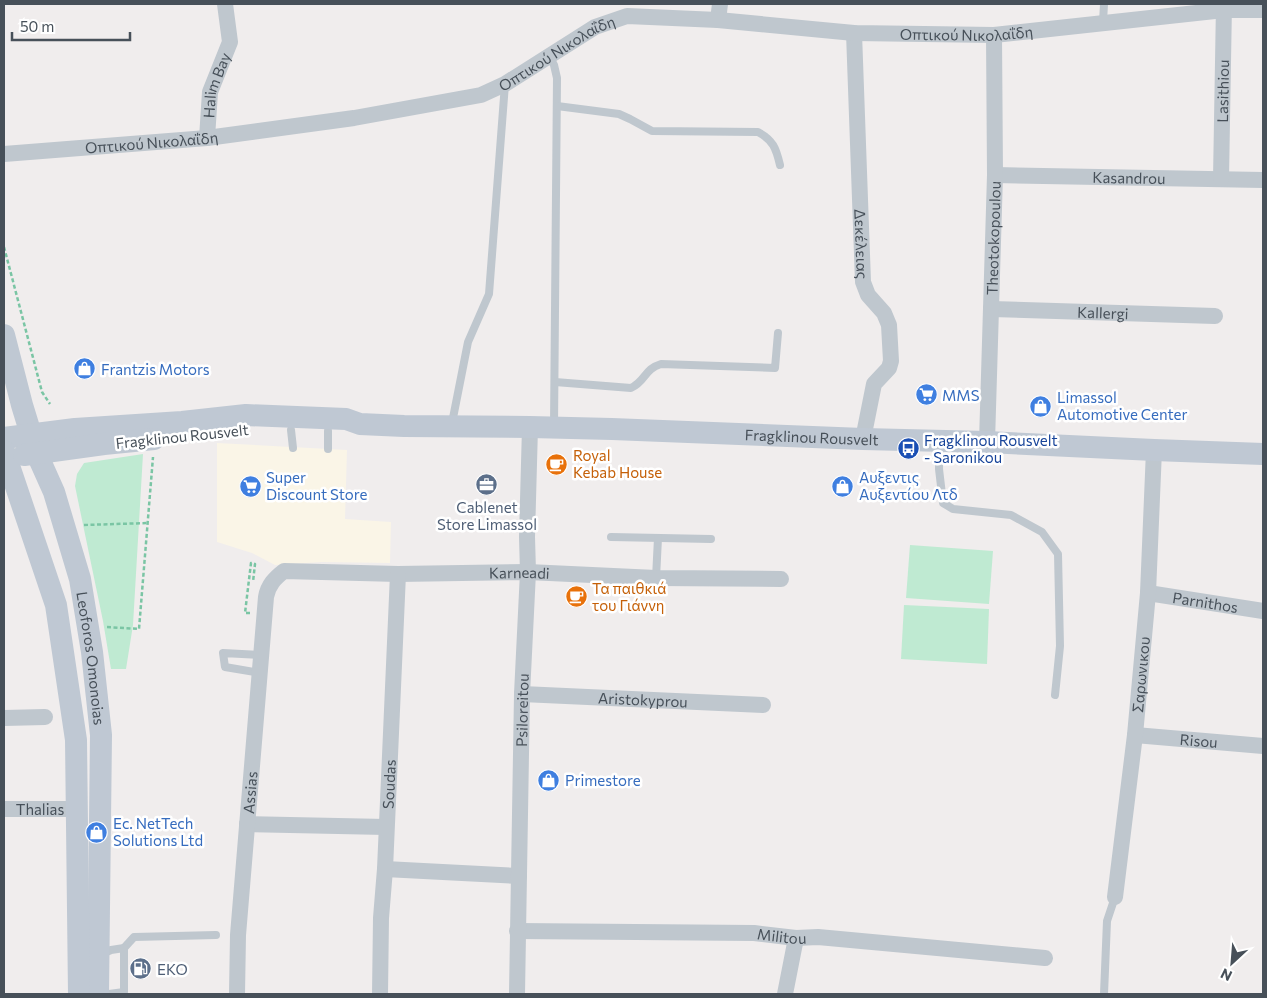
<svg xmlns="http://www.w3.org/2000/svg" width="1267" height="998" viewBox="0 0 1267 998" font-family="Commissioner,sans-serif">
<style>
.commercial{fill:#faf5e7}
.green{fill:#bfead2}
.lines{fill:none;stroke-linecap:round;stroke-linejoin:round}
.path{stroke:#7ac5a4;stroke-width:2.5;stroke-dasharray:4 2.5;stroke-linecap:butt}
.lane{stroke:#bfc7ce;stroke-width:8}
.street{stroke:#bfc7ce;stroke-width:16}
.secondary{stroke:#bfc8d3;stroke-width:22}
.labels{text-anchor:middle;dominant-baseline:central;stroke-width:5;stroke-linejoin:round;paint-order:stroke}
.street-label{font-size:15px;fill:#475059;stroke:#fff}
.shop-label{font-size:15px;fill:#366cbe;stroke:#fff;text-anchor:start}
.transit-label{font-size:15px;fill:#164399;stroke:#fff;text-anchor:start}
.food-label{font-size:15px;fill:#c56008;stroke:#fff;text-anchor:start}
.service-label{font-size:15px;fill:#4e5e75;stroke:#fff}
</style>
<rect width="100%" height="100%" fill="#f0eded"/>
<!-- commercial -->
<polygon class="commercial" points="217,443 347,450 345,519 391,522 390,563 322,562 275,565 252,553 217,542"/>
<!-- green -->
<g class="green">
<polygon points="143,454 133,625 126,669 111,669 103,621 75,486 77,474 84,463"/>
<polygon points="910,545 993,551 989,604 906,598"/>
<polygon points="904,605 989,609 987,664 901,659"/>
</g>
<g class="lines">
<!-- path -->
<g class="path">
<polyline points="4,247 42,392 50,404"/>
<polyline points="84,525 148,523"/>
<polyline points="250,613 245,613 251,563 255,564 253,582"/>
<polyline points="107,627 139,629 153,457"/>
</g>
<!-- lane -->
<g class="lane">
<polyline points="1103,22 1104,4"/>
<polyline points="549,56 554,65 557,78 554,426"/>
<path d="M 557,106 L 619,114 L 630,119 L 652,131 L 758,132 C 773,140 776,148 780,165"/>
<path d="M 555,382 L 631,388 C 646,381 644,369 661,364 L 775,368 L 778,333"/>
<polyline points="452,423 468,342 489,294 505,84"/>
<polyline points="291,430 293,448"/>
<polyline points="939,442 939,469 943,503 953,509 1011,515 1042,532 1058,554 1060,646 1055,695"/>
<polyline points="328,449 328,431"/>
<polyline points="611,537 711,539"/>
<polyline points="656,578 658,538"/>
<polyline points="260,673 225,667 223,653 261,655"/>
<polyline points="102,954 111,950 124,948 134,937 216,935"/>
<polyline points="109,994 124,992 124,948"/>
<polyline points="1104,994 1107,921 1115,897"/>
</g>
<!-- street -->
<g class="street">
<polyline points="718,20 720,4"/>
<path id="s1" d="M 854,33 L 863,282 L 868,295 L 884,313 L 889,325 L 891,361 L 889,368 L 874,384 L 863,439"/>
<path id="s2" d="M 207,138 L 210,92 L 230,42 L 225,4"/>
<path id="s3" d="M 4,154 L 207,138 L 354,118 L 481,95 L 505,84 L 595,27 L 627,16 L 718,20 L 854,33 L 994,35 L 1224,10 L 1263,10"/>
<path id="s4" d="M 995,175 L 1263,180"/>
<path id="s5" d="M 1221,179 L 1224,4"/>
<path id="s6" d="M 991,309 L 1215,316"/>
<path id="s7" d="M 987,442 L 995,175 L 994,35"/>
<path id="s8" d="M 1148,593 L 1263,611"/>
<path id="s9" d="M 522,694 L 763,705"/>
<polyline points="4,718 45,717"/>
<path id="s10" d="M 1135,735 L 1263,746"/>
<path id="s11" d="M 4,809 L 77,809"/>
<polyline points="247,824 386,827"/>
<polyline points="385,869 519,876"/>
<path id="s12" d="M 1115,897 L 1135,735 L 1148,593 L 1154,450"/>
<path id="s13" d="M 517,931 L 754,933 L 796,938 L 818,937 L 1045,958"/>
<path id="s14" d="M 237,994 L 238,935 L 266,597 C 268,585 275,578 284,571 L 398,574 L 528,572 L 656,578 L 781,579"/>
<path id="s15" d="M 380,994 L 381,918 L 385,869 L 398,574"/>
<path id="s16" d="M 517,994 L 522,694 L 528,572 L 527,537 L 530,427"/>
<polyline points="785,994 796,938"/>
</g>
<!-- secondary -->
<g class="secondary">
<path id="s17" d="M 4,335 L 22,405 L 37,454 L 54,492 L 80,579 L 92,652 L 101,735 L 98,994"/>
<path id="s18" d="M 4,438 L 75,429 L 182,422 L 246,415 L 346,419 L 360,424 L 404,426 L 530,427 L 612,429 L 863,439 L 987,442 L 1154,450 L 1263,454"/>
<polyline points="4,451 56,605 76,740 79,994"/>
<polyline points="24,455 104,444 154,439"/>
</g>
</g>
<!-- icons -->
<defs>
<symbol id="shop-disc" viewBox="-11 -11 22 22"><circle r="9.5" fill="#3f7fe0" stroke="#fff"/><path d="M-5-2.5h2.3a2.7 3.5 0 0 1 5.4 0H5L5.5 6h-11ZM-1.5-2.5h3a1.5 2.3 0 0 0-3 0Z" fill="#fff"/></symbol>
<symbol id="supermarket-disc" viewBox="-11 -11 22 22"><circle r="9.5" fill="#3f7fe0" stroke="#fff"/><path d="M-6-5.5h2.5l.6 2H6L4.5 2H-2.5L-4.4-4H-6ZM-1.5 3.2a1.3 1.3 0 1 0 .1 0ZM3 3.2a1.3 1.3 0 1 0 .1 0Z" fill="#fff"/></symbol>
<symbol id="bus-disc" viewBox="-11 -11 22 22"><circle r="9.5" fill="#1a4fb4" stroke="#fff"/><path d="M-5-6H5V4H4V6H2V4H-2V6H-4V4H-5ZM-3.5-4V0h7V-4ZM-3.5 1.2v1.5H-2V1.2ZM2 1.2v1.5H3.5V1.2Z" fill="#fff"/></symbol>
<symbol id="cafe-disc" viewBox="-11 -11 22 22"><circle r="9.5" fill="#e8710a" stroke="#fff"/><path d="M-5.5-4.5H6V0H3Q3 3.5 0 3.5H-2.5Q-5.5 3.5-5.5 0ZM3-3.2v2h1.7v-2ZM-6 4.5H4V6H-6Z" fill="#fff"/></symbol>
<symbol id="office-disc" viewBox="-11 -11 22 22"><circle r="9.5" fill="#5c6f8a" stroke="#fff"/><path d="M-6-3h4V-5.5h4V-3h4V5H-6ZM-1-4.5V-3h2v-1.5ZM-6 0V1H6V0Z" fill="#fff"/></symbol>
<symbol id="fuel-disc" viewBox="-11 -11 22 22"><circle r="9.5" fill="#5c6f8a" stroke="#fff"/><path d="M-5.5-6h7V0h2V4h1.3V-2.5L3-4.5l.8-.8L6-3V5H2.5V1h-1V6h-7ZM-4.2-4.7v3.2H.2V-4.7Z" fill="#fff"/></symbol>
</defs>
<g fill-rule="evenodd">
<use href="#shop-disc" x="72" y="356" width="25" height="25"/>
<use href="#supermarket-disc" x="914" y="382" width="25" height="25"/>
<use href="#shop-disc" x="1028" y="394" width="25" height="25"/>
<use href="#bus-disc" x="896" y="436" width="25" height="25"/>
<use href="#cafe-disc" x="544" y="452" width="25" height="25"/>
<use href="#office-disc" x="474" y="472" width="25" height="25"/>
<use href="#supermarket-disc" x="238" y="474" width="25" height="25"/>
<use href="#shop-disc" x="830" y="474" width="25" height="25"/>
<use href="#cafe-disc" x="564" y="584" width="25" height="25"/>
<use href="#shop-disc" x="536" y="768" width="25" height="25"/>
<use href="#shop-disc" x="84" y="820" width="25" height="25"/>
<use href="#fuel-disc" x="128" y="956" width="25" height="25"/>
</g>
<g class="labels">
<!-- street labels -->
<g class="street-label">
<text stroke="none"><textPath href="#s3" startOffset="988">Οπτικού Νικολαΐδη</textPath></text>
<text stroke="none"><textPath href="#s3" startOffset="568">Οπτικού Νικολαΐδη</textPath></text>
<text stroke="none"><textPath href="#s2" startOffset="54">Halim Bay</textPath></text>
<text stroke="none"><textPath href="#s5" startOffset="88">Lasithiou</textPath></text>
<text stroke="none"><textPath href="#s3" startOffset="148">Οπτικού Νικολαΐδη</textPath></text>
<text stroke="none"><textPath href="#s4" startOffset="134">Kasandrou</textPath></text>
<text stroke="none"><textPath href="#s7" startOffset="204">Theotokopoulou</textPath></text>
<text stroke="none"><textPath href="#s1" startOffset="211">Δεκέλειας</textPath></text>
<text stroke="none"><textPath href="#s6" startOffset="112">Kallergi</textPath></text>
<text transform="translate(182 436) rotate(-6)">Fragklinou Rousvelt</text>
<text stroke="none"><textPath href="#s18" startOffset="810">Fragklinou Rousvelt</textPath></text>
<text stroke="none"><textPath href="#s14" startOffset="666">Karneadi</textPath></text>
<text stroke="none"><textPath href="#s8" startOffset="58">Parnithos</textPath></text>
<text stroke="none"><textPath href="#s17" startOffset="336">Leoforos Omonoias</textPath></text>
<text stroke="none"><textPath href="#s12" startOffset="224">Σαρωνικου</textPath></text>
<text stroke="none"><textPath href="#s9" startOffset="121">Aristokyprou</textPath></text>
<text stroke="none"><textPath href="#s16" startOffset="284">Psiloreitou</textPath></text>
<text stroke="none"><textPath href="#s10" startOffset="64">Risou</textPath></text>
<text stroke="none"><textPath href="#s15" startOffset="210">Soudas</textPath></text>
<text stroke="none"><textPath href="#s14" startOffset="202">Assias</textPath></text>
<text stroke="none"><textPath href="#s11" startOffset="36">Thalias</textPath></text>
<text stroke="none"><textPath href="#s13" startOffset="265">Militou</textPath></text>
</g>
<!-- shop labels -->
<g class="shop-label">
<text x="101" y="369">Frantzis Motors</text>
<text x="942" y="395">MMS</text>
<text x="1057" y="397">Limassol<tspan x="1057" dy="17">Automotive Center</tspan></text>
<text x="266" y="477">Super<tspan x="266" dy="17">Discount Store</tspan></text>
<text x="859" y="477">Αυξεντις<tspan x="859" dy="17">Αυξεντίου Λτδ</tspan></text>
<text x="565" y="780">Primestore</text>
<text x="113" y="823">Ec. NetTech<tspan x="113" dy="17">Solutions Ltd</tspan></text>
</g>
<!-- transit labels -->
<g class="transit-label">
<text x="924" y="440">Fragklinou Rousvelt<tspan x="924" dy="17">- Saronikou</tspan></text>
</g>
<!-- food labels -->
<g class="food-label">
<text x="573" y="455">Royal<tspan x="573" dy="17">Kebab House</tspan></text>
<text x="592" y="588">Τα παιθκιά<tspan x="592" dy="17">του Γιάννη</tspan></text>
</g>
<!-- service labels -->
<g class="service-label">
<text x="487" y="507">Cablenet<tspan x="487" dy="17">Store Limassol</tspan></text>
<text x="157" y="969" text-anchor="start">EKO</text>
</g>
</g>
<!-- border -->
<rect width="1267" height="998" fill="none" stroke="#475059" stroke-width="10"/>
<!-- north arrow -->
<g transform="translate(1232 963) rotate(206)" stroke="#ffffff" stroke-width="4" paint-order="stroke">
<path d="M0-4L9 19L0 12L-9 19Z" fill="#475059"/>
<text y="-8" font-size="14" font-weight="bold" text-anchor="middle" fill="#475059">N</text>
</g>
<!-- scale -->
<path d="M12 32v8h118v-8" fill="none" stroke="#475059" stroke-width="2.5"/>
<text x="20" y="32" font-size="15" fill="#475059" stroke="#ffffff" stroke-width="4" paint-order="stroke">50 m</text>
</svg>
